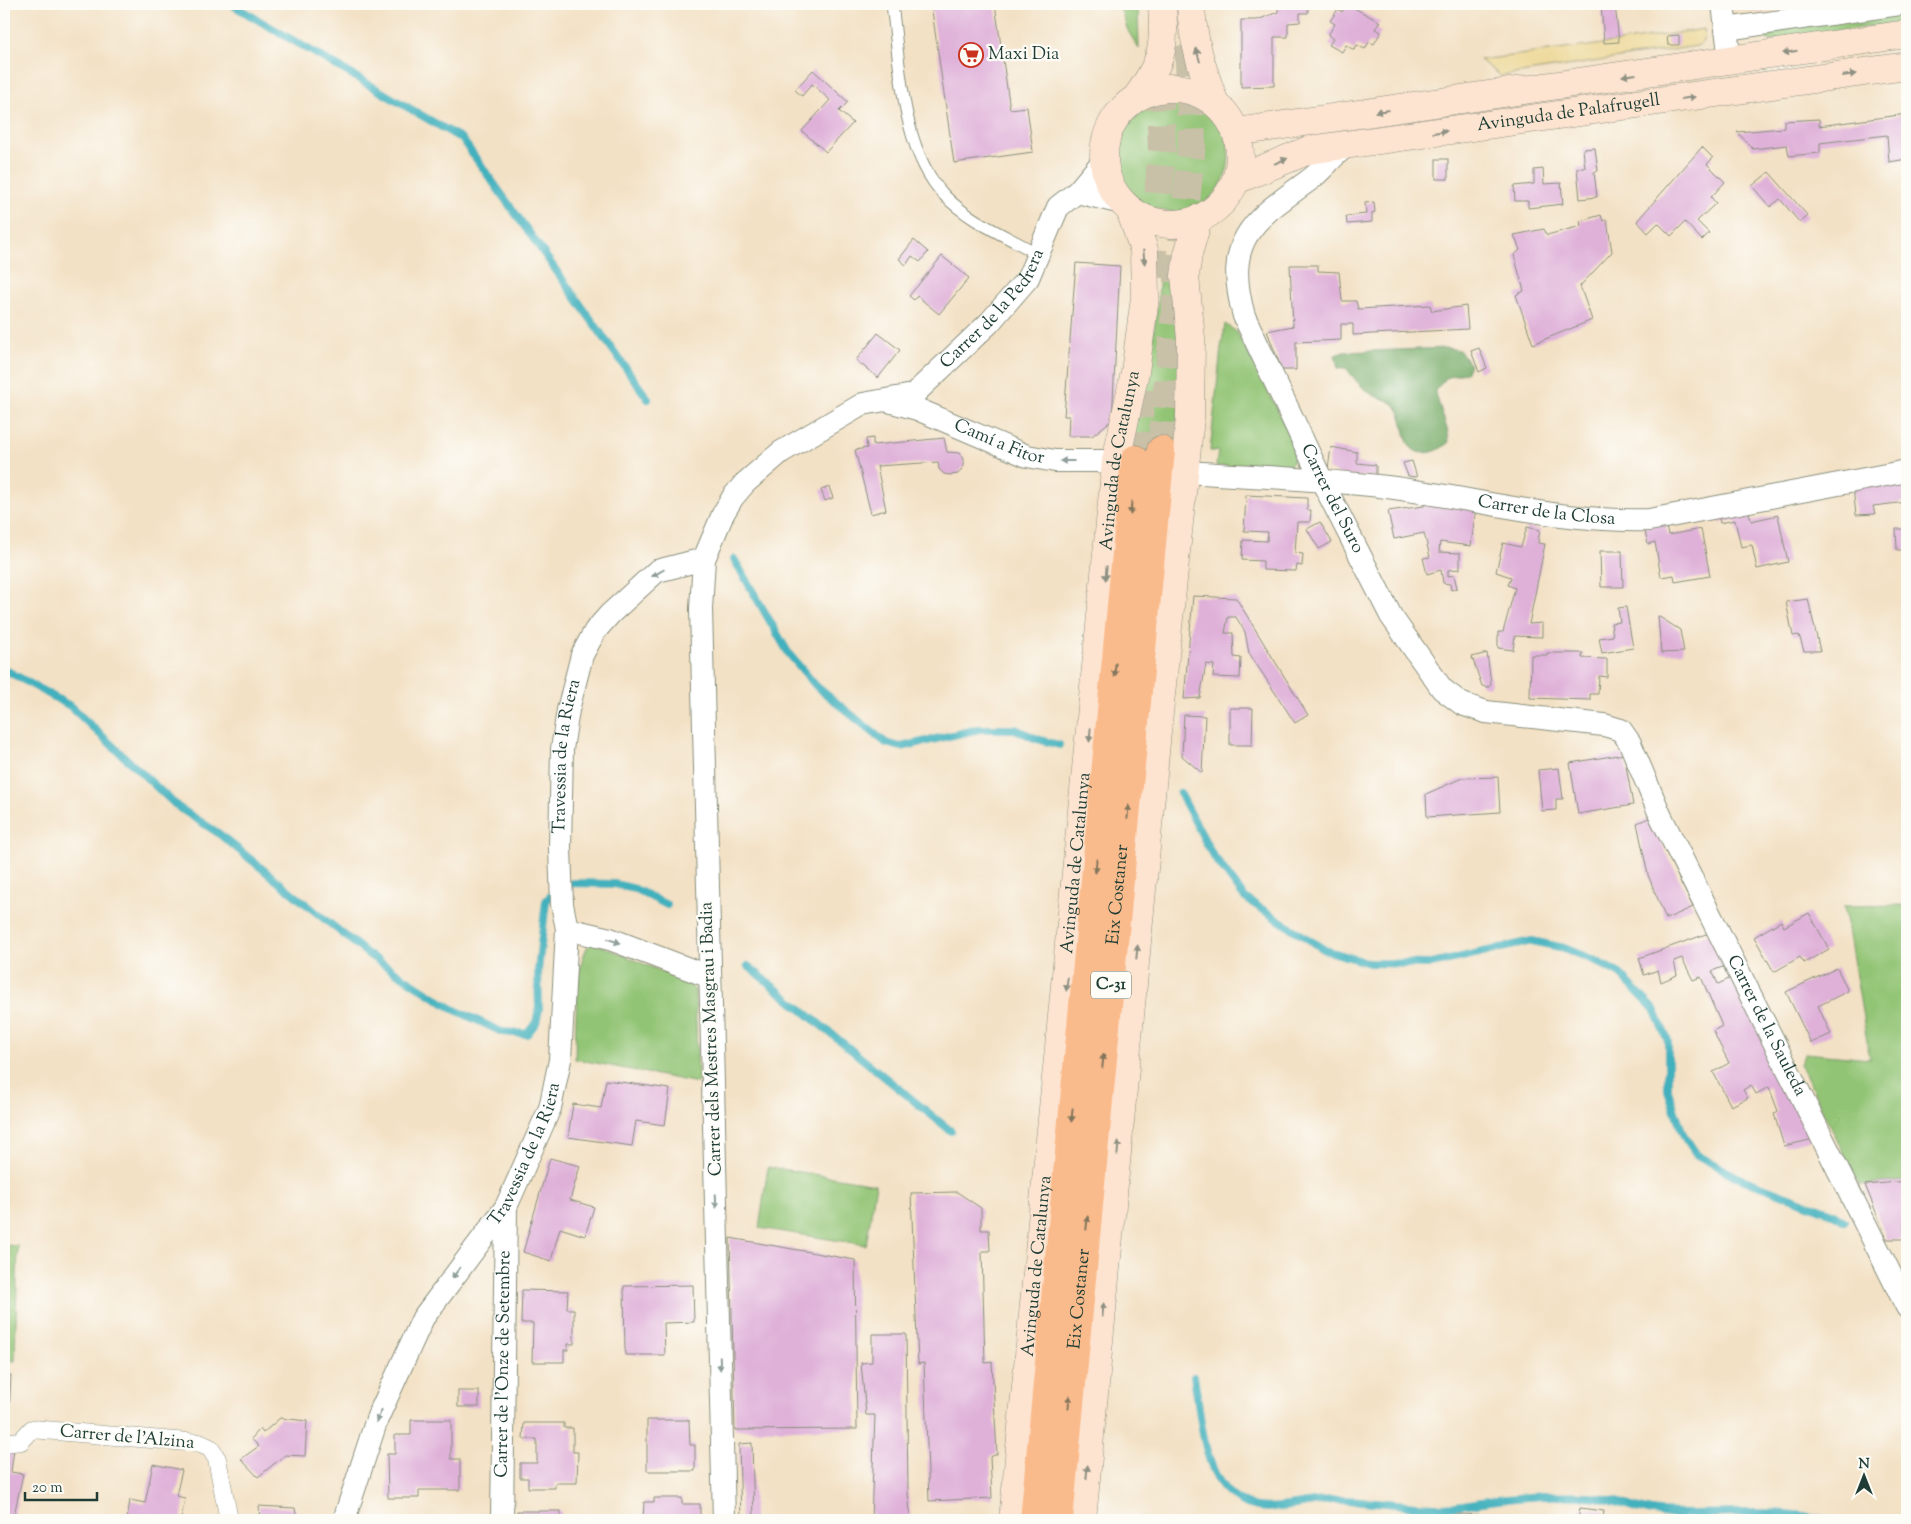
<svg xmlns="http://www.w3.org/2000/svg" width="1911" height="1524" viewBox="0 0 1911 1524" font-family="'Sorts Mill Goudy',serif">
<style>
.built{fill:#f5cfdb}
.green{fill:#92c474;stroke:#588054}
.forest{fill:#75aa66;stroke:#4a744d}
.sand{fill:#eeda9e;stroke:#868c69}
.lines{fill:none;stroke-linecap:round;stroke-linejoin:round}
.stream{stroke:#42b1bd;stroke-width:8}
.building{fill:#dfb1d9}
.motorway-tunnel{stroke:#c9c0a8;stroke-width:28;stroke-dasharray:28 14;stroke-linecap:butt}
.service-casing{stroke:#898f7c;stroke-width:13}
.pedestrian-casing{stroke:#898f7c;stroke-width:19}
.minor-casing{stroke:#898f7c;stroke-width:24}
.secondary-casing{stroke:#898f7c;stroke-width:29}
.motorway-casing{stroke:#898f7c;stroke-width:29}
.service{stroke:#fff;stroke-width:11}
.pedestrian{stroke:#fff;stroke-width:18}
.minor{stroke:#fff;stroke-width:22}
.secondary{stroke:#fde4d1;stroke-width:28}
.motorway{stroke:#fabb8c;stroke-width:28}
.oneway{fill:#8e9082}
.oneway2{fill:#8f9e9a}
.oneway3{fill:#82765c}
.labels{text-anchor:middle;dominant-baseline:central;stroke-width:4.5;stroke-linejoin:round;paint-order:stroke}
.shield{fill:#fdfcf7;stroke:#62766e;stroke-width:1}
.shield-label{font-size:16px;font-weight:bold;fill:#1f3d34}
.poi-label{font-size:18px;fill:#1f3d34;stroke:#fdfcf7;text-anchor:start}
.street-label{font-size:18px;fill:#1f3d34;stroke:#fdfcf7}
</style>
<rect width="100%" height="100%" fill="#fdfcf7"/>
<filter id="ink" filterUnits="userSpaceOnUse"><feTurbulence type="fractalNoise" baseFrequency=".02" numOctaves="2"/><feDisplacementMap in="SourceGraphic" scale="10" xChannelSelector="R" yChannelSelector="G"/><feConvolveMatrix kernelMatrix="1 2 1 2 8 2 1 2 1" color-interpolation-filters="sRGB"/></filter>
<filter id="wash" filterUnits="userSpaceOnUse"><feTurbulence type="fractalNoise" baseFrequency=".0096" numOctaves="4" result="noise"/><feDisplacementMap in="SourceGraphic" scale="20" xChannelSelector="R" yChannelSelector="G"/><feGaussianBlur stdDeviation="1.12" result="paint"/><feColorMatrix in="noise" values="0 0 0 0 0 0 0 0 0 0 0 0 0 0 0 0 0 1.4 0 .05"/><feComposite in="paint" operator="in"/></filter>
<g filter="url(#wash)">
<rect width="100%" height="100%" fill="#f3e1c5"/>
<!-- built -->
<polygon class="built" points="1744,4 1821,4 1755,12"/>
<!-- green -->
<g class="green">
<polygon points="1119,4 1138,4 1139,49 1128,31"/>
<polygon points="1907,10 1907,21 1773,41 1768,40 1764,37 1765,31"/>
<circle cx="1173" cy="156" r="56"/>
<path d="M 1160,262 L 1176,264 L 1172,291 L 1183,384 L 1172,453 L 1126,449 C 1143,384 1159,331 1160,262 Z"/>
<polygon points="1225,324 1237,332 1294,442 1295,456 1290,467 1282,469 1216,466 1218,451 1210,451 1221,348"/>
<polygon points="1907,905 1907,1181 1859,1185 1800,1064 1805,1053 1870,1059 1844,906"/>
<path d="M 590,944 L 602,946 L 688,983 L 695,990 L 698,1083 L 575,1059 C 576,1034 574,959 590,944 Z"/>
<polygon points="768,1167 876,1184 866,1245 759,1228"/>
<polygon points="4,1245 18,1246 15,1361 4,1360"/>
</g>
<!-- forest -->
<path class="forest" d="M 1447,348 L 1459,350 L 1470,364 L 1467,372 L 1446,378 L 1435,391 L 1448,432 L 1449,442 C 1441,449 1436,452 1425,453 C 1401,454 1407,422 1397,408 C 1392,400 1381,399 1373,395 C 1362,389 1353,377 1346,368 L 1338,368 L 1335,355 L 1343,352 Z"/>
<!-- sand -->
<path class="sand" d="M 1704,29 C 1705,37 1705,42 1697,46 L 1501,76 L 1480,60 L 1619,42 Z"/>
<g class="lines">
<!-- stream -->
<g class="stream">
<polyline points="231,4 462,139 648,399"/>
<polyline points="734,559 789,654 816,686 886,743 901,747 979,729 1015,729 1037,739 1059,745"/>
<polyline points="4,669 70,706 178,807 218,833 369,955 453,1009 502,1032 527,1034 536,1023 539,1009 538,971 546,901 559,887 573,883 615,884 635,889 667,905"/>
<polyline points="1180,793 1212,854 1245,898 1325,950 1369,963 1431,964 1532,941 1564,948 1596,961 1620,974 1654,1009 1668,1041 1668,1090 1683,1134 1697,1155 1739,1178 1832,1213 1844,1221"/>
<polyline points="748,966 951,1131"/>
<path d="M 1194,1377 C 1201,1412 1202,1472 1232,1496 C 1262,1520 1302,1500 1334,1500 C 1370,1499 1405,1507 1440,1507 C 1456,1507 1473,1503 1489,1501 C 1520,1497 1555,1494 1587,1496 C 1611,1497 1638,1512 1660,1513 C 1715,1517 1771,1507 1826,1520"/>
</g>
</g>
<g id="blocks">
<!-- building -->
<g class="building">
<polygon points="931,4 995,4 1010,109 1027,107 1033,152 954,163"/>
<polygon points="1278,4 1308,4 1308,13 1300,13 1300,22 1288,23 1288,37 1274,37 1274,86 1241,87 1241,20 1257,20 1278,12"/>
<polygon points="1347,4 1380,22 1375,29 1381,32 1374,44 1369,42 1365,49 1357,45 1354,50 1346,45 1342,52 1329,45 1333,39 1328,35 1335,24 1330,21 1338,9 1342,12"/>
<polygon points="1601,4 1615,4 1619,42 1604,43"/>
<polygon points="1679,35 1679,45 1668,45 1667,36"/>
<polygon points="813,70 848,102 839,111 853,123 826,152 802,131 830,100 812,84 802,96 795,90"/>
<polygon points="1907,114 1907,159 1889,162 1887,135 1820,143 1820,153 1789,156 1787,145 1753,149 1737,132 1784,128 1784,121 1819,119 1819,126"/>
<polygon points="1702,147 1713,158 1707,164 1725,182 1711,197 1716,203 1697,221 1709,233 1702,240 1685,222 1671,236 1658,223 1648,233 1637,221"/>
<polygon points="1595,148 1598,171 1594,172 1597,197 1580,199 1577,168 1585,168 1583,149"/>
<rect x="1436" y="159" width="12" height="20"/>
<polygon points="1543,169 1544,184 1561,183 1563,204 1528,208 1528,201 1515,201 1514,186 1534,184 1534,170"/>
<polygon points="1769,172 1808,216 1800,223 1780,199 1770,207 1752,186"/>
<polygon points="1374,202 1375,212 1372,213 1372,222 1347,224 1346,216 1366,214 1365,203"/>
<polygon points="1601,215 1603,221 1607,220 1612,252 1580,286 1592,320 1533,344 1516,295 1524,291 1514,255 1520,250 1514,235 1544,229 1547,235 1581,226 1580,221"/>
<polygon points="914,240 928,252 920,262 912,256 906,265 899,259"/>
<polygon points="942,256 969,278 939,314 917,296 914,300 909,296"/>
<polygon points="1076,263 1120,266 1112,420 1092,436 1068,436 1069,416 1064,416"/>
<polygon points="1290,265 1318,265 1318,271 1339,272 1342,301 1356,301 1358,309 1430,305 1432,311 1466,306 1468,329 1353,335 1353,324 1341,324 1341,340 1296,342 1296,370 1282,370 1267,331 1293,326"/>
<polygon points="878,333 900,350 878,378 856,360"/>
<polygon points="1479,348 1487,368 1479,372 1471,351"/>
<polygon points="873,438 873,445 944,438 947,452 960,453 964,459 964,466 958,474 951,475 944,474 939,469 938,462 877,466 886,510 871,514 855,450 867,448 866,439"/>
<polygon points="1331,447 1357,452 1357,463 1376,465 1376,477 1343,476 1328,469"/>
<polygon points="1412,461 1417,477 1408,476 1403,463"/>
<polygon points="1907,478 1907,502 1873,506 1875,514 1856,515 1853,487"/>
<polygon points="829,487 833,498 825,501 821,490"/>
<polygon points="1246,495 1307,498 1307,510 1311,510 1310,522 1297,522 1295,553 1303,554 1302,566 1297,565 1296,571 1263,570 1263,561 1242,560 1243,540 1267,541 1268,532 1244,531"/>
<polygon points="1425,502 1476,507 1471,546 1440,542 1439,552 1460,553 1460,569 1448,570 1448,576 1454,575 1457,588 1451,590 1450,584 1443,583 1441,570 1427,574 1423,558 1430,557 1424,533 1394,539 1388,511 1424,506"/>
<polygon points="1749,511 1751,521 1778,515 1788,562 1757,569 1752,545 1741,547 1735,520 1720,523 1719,518"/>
<polygon points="1320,522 1332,542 1319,549 1307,529"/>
<polygon points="1665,523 1668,535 1701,529 1710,576 1675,582 1674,575 1661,577 1655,542 1648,544 1644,527"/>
<polygon points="1527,527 1540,530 1538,543 1545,544 1529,624 1542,623 1542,637 1515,636 1513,650 1498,648 1498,632 1503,632 1515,588 1508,585 1511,577 1496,572 1503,543 1521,547"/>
<polygon points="1896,529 1907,529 1907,550 1897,550"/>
<polygon points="1600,551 1622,551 1623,587 1601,587"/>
<polygon points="1193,596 1236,598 1308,715 1295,723 1249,653 1245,632 1236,617 1228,617 1225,633 1233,633 1234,657 1241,658 1240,678 1213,677 1214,665 1206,664 1200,698 1184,699"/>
<polygon points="1808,599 1820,651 1804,651 1799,635 1793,636 1786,602"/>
<polygon points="1626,607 1633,648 1602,653 1599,638 1613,636 1611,623 1620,622 1618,608"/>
<polygon points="1658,616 1680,630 1684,652 1661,653"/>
<polygon points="1487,653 1491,684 1489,687 1482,686 1472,657"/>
<polygon points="1547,653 1583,653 1582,658 1607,659 1607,677 1599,676 1598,694 1590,694 1590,700 1530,698 1531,655 1547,655"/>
<polygon points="1230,708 1253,708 1252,745 1230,745"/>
<polygon points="1184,715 1205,716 1202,773 1182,756"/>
<polygon points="1624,754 1633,805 1578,814 1570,763"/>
<polygon points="1559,768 1563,799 1556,799 1556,810 1542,811 1538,770"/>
<polygon points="1498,777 1500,812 1427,817 1426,794 1462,778"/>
<polygon points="1649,818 1693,907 1666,919 1648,875 1637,823"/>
<polygon points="1809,913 1829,949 1804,963 1800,957 1774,972 1754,937 1781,921 1784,927"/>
<polygon points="1709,933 1725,966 1712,971 1718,984 1731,978 1814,1139 1784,1146 1774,1114 1778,1111 1769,1087 1756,1094 1751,1085 1743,1090 1748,1098 1731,1106 1713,1072 1729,1063 1713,1031 1722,1026 1701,977 1693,980 1682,958 1674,961 1677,975 1661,982 1658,970 1644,975 1639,958"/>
<polygon points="1837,968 1848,991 1818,1006 1831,1034 1811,1043 1786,992"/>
<polygon points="606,1080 670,1089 665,1125 636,1121 632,1146 568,1137 573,1104 601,1108"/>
<polygon points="550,1158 580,1166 570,1200 594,1207 585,1236 560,1228 551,1261 523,1252"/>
<polygon points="1907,1181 1907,1221 1904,1222 1904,1239 1887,1239 1865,1185"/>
<polygon points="957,1192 981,1208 981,1230 989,1230 990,1251 982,1251 985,1363 992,1362 997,1454 990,1457 992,1498 929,1501 924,1363 918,1364 911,1193"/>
<polygon points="730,1238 855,1260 857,1429 735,1430"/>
<polygon points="693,1285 694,1322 664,1323 665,1355 625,1355 624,1286"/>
<polygon points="522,1290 568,1291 567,1309 574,1309 574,1344 568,1344 568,1350 564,1350 564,1362 532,1362 533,1323 521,1323"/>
<polygon points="872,1334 906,1334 908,1493 911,1520 871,1520 875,1415 866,1415 861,1363 872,1362"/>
<polygon points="4,1374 11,1375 8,1435 4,1435"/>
<rect x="458" y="1391" width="21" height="16"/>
<polygon points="280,1418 307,1421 305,1456 285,1455 258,1477 241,1459 259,1446 251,1439 260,1429 263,1433"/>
<polygon points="411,1420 451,1420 451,1459 460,1459 460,1490 419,1490 419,1498 388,1498 387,1454 395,1454 395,1435 411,1435"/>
<polygon points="647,1420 689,1420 690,1445 695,1445 695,1471 647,1471"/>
<polygon points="524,1423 564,1423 564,1428 573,1428 573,1452 578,1452 577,1483 555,1483 555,1488 528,1488 528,1478 520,1478 520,1463 537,1463 537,1439 523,1439"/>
<polygon points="752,1443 754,1520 741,1520 739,1444"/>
<polygon points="4,1449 14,1449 11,1472 23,1474 13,1520 4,1520"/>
<polygon points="153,1464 182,1470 176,1496 185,1498 181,1520 127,1520 130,1500 145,1503"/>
<polygon points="654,1498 682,1498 682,1504 700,1504 700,1520 643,1519 644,1502 654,1502"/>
<polygon points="259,1506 295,1508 297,1520 260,1520"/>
<polygon points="1580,1508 1604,1511 1603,1520 1578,1520"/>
<rect x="517" y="1511" width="44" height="9"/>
<polygon points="1454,1514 1494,1515 1494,1520 1454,1520"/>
</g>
</g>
</g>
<g filter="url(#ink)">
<use href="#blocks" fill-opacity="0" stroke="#898f7c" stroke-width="1"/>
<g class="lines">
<!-- motorway-tunnel -->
<g class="motorway-tunnel">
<polyline points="1151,277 1162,150 1158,50"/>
<polyline points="1161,450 1192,143 1188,34"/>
<polyline points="1135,459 1142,384"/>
</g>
<defs>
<path id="service" d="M 892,4 C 900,63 901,151 945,196 C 970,222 1007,236 1038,254"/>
<polyline id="pedestrian" points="4,1443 21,1441 32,1429 199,1443 210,1448 217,1459 229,1520"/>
<g id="minor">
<polyline points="1723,4 1730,61"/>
<polyline points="1726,29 1900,4"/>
<path id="s1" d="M 1348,145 C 1333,154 1323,171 1308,181 C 1252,221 1223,240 1244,316 L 1322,481 L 1391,616 L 1442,689 L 1462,704 L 1486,712 L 1604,725 L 1621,730 L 1630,743 L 1661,817 L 1907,1307"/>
<polyline points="1077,192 1122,203"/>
<path id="s2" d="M 888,401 L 917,409 L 1027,456 L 1055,461 L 1116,461"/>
<path id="s3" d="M 1183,472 C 1251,476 1319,479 1387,487 C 1474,498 1562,523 1649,520 L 1907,471"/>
<polyline points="567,929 610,939 710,977"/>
<path id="s4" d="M 344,1520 L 377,1419 L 423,1318 L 506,1207 L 550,1108 L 560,1060 L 567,929 L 562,904 L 560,848 L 562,749 L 568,710 L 582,655 L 595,631 L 610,614 L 657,571 L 704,559"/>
<path id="s5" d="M 502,1520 L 506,1207"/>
<path id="s6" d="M 724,1520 L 701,609 L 704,559 L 723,514 L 733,497 L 745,483 L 781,452 L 863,404 L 913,395 L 989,323 L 1028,278 L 1058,207 L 1077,192 L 1103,161"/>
</g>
<g id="secondary">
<path d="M 1191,4 C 1192,39 1202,68 1214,101"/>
<circle cx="1172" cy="156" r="68"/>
<path d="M 1137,97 C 1163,60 1165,48 1162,4"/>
<polyline points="1236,132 1907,34"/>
<path id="s7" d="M 1236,180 L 1309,150 L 1907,66"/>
<path id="s8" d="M 1013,1520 L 1116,461 L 1135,372 L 1145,297 L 1144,250 L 1130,210"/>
<polyline points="1082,1520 1157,732 1190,418 1191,339 1185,276 1188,254 1198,219"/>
</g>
<g id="motorway">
<polyline points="1034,1520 1135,459"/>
<path id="s9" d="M 1059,1520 L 1161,450"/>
</g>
</defs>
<!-- service casing -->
<use href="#service" class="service-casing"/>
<!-- pedestrian casing -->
<use href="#pedestrian" class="pedestrian-casing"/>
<!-- minor casing -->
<use href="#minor" class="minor-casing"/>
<!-- secondary casing -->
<use href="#secondary" class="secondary-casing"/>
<!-- motorway casing -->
<use href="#motorway" class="motorway-casing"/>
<!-- service -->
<use href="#service" class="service"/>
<!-- pedestrian -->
<use href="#pedestrian" class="pedestrian"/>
<!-- minor -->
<use href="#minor" class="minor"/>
<!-- secondary -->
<use href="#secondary" class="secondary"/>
<!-- motorway -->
<use href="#motorway" class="motorway"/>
</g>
<!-- one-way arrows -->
<defs><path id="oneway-solid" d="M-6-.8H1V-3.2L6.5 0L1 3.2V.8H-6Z" transform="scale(1.25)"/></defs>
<g class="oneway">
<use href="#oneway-solid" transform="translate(1790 52) rotate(171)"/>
<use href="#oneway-solid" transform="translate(1198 55) rotate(-106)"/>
<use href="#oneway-solid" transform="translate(1629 75) rotate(172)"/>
<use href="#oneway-solid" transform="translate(1849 75) rotate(-8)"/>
<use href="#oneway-solid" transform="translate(1688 98) rotate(-8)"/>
<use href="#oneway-solid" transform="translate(1382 111) rotate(172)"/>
<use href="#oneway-solid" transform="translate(1440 132) rotate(-8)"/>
<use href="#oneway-solid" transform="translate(1281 161) rotate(-22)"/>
<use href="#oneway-solid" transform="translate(1144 257) rotate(84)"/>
<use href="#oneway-solid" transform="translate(1106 573) rotate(95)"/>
<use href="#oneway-solid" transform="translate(1090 735) rotate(95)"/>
<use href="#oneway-solid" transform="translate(1137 952) rotate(-84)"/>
<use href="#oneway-solid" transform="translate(1067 984) rotate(96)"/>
<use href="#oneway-solid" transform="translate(1118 1148) rotate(-85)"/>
<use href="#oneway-solid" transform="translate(1103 1310) rotate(-85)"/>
<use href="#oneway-solid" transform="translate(1087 1472) rotate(-84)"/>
</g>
<g class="oneway2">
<use href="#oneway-solid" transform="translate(1067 461) rotate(-180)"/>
<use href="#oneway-solid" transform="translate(658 573) rotate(150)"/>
<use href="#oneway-solid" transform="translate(614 941) rotate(18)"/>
<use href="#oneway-solid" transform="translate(716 1201) rotate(88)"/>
<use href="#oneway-solid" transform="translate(456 1273) rotate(126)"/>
<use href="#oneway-solid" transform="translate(720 1363) rotate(88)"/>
<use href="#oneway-solid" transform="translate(379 1416) rotate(113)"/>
</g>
<g class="oneway3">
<use href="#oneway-solid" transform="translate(1131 508) rotate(95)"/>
<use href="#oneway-solid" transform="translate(1115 670) rotate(95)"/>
<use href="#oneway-solid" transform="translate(1128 812) rotate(-85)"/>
<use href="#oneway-solid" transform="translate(1096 866) rotate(95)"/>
<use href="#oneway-solid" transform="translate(1103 1061) rotate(-84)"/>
<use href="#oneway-solid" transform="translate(1072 1115) rotate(95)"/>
<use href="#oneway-solid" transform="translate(1087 1223) rotate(-84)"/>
<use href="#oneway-solid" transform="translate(1069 1402) rotate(-85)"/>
</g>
</g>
<!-- icons -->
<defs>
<symbol id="supermarket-ring" viewBox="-11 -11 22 22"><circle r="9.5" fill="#fdfcf7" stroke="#c8321e" stroke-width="1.5"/><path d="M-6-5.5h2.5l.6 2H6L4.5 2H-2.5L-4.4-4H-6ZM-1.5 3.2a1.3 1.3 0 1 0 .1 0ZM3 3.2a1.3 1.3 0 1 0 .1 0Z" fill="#c8321e"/></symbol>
</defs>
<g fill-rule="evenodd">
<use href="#supermarket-ring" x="957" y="41" width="28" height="28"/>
</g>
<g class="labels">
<!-- shield labels -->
<rect class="shield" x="1091" y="971.5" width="40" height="27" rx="4"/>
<g class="shield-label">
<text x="1111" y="985">C-31</text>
</g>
<!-- poi labels -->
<g class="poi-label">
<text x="988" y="55">Maxi Dia</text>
</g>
<!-- street labels -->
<g class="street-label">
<text stroke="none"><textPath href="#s7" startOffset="341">Avinguda de Palafrugell</textPath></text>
<text stroke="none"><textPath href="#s6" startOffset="1360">Carrer de la Pedrera</textPath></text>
<text stroke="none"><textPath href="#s2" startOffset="119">Camí a Fitor</textPath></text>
<text stroke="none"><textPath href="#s8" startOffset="1065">Avinguda de Catalunya</textPath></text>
<text stroke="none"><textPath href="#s1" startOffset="422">Carrer del Suro</textPath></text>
<text stroke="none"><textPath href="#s3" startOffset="366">Carrer de la Closa</textPath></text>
<text stroke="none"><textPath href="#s4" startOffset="818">Travessia de la Riera</textPath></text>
<text stroke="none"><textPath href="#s8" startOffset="660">Avinguda de Catalunya</textPath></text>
<text stroke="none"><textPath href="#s9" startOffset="628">Eix Costaner</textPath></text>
<text stroke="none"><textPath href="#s1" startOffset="1159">Carrer de la Sauleda</textPath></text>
<text transform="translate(712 1039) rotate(-92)">Carrer dels Mestres Masgrau i Badia</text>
<text stroke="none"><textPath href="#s4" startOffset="412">Travessia de la Riera</textPath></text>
<text stroke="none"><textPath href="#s8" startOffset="255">Avinguda de Catalunya</textPath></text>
<text stroke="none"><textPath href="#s9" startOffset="222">Eix Costaner</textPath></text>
<text stroke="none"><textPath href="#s5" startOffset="156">Carrer de l'Onze de Setembre</textPath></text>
<text transform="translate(127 1438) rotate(5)">Carrer de l'Alzina</text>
</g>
</g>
<!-- margin -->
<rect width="1911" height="1524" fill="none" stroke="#fdfcf7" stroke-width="20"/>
<!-- north arrow -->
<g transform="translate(1864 1476)" stroke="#fdfcf7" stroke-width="4" paint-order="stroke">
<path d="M0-4L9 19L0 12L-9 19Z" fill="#1f3d34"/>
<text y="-8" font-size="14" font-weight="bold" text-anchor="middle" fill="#1f3d34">N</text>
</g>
<!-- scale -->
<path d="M25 1492v8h72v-8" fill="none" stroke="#1f3d34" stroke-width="2.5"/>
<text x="32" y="1492" font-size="15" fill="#1f3d34" stroke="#fdfcf7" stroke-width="4" paint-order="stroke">20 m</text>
</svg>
